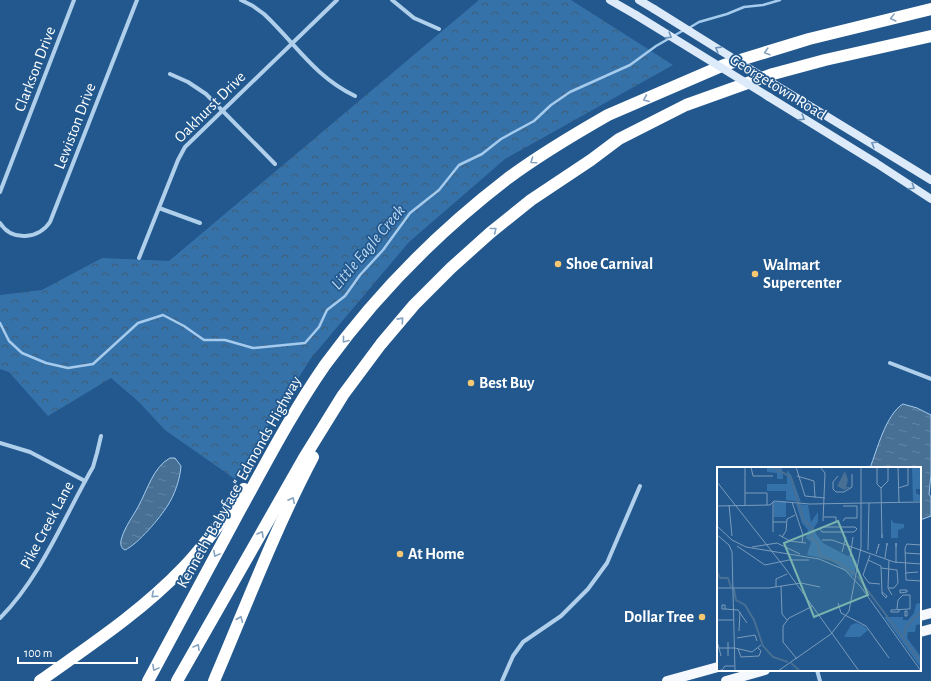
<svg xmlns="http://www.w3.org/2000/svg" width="931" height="681" viewBox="0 0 931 681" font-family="'Alegreya Sans',sans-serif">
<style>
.forest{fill:url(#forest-crowns)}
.water{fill:url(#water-ripples);stroke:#a4cbed}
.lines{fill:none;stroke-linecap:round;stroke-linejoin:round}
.stream{stroke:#a4cbed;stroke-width:2.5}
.minor{stroke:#b0cfeb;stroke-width:4}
.secondary{stroke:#dceaf9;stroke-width:8}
.primary{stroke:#f5f9fe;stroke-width:10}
.motorway{stroke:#fff;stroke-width:12}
.secondary-bridge{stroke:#dceaf9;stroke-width:8}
.oneway{stroke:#85a3c0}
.oneway2{stroke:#6c92b8}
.poi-dot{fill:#f7c872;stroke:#22588d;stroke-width:1.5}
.labels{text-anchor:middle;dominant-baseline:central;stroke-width:3.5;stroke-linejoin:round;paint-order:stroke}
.street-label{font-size:16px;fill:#fff;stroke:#22588d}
.poi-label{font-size:16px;font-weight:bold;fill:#fff;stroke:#22588d;text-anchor:start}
.water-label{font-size:17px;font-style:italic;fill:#bcd9f2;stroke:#22588d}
.inset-river{fill:none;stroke:#486f94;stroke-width:2}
.inset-road{fill:none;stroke:#7a9bbb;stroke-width:1}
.view{fill:#7bb4af;fill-opacity:0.15;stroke:#7bb4af;stroke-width:2}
.inset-edge{fill:none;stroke:#fff;stroke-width:2}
</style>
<defs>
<pattern id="forest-crowns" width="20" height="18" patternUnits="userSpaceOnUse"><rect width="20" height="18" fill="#3672aa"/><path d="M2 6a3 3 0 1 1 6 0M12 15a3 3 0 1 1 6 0" fill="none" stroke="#425d76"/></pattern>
<pattern id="water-ripples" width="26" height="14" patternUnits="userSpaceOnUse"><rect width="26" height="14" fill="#486f94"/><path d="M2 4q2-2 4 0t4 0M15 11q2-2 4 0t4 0" fill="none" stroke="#6385a4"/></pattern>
</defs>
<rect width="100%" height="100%" fill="#22588d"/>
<!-- forest -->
<polygon class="forest" points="479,0 571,0 673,65 505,159 409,242 311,358 235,479 165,430 139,402 111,378 48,416 9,372 0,369 0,295 42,290 102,258 169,261"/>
<!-- water -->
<g class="water">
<path d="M 903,404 L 917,408 L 931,415 L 931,475 L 929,494 L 931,497 L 931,516 L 920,520 L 920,468 L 870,468 C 877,450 886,414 903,404 Z"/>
<path d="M 170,458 L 175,458 L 181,466 C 180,479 175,494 168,505 C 160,518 138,544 125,550 C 120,548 120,542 122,537 C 125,527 133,516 138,507 C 147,491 153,467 170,458 Z"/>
</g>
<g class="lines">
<!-- stream -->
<g class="stream">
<polyline points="689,28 699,22 727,14 744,7 763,5 780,0"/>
<polyline points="0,323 9,341 22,353 46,363 68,368 93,364 138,323 163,315 184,326 204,340 225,340 253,348 305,343 319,327 327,310 345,296 360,275 383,250 410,213 439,190 459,165 482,154 501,139 534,121 551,105 570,92 630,65 656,46 684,30"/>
</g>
<!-- minor -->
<g class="minor">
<path d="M 241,0 L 253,6 L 264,14 C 296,44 314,76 355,96"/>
<polyline points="392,0 414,18 439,29"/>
<polyline points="170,74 188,82 206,94 275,164"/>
<polyline points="0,192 74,0"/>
<polyline points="159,208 200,223"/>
<path d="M 0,223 C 12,242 39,239 50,222 L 137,0"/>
<polyline points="139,258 178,160 185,147 337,0"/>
<polyline points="890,363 931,379"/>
<polyline points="0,443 30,452 85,481"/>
<path d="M 0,618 C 41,577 64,517 93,467 L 97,453 L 101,436"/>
<polyline points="817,670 820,681"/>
<polyline points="502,681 513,656 523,642 561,616 588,589 607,563 640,486"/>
</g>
<!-- secondary -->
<g class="secondary">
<polyline points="610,0 636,15"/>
<polyline points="639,0 654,9"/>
<polyline points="787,92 931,180"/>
<polyline points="769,97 876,163 931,199"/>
</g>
<!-- primary -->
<g class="primary">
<polyline points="920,616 931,613"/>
<polyline points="920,632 931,629"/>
<polyline points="667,681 718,667"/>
<polyline points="726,681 765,670"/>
</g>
<!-- motorway -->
<g class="motorway">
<path d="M 40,681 C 89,646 141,612 183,568 C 206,544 225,517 244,489"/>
<path d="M 148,681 C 179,624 209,567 240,510 C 267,461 293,411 325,365 C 376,295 438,232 507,179 C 539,155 573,135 608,115 L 724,65 L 809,39 L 931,9"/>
<polyline points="177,681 304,458 343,395 381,344 414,305 451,268 490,233 531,200 591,160 619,139 686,105 773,74 825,60 931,36"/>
<path d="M 214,681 C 246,606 275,529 313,457"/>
</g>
<!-- secondary-bridge -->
<g class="secondary-bridge">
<polyline points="654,9 787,92"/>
<polyline points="636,15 769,97"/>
</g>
</g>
<!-- one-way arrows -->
<defs><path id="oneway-chevron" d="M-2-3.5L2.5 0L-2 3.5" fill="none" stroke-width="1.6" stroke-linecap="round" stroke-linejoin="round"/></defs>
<g class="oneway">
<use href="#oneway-chevron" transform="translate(893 18) rotate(166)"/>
<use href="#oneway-chevron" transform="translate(767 52) rotate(163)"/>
<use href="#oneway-chevron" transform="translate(646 99) rotate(157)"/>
<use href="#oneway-chevron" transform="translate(533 161) rotate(145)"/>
<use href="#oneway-chevron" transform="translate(494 230) rotate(-39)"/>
<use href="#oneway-chevron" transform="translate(401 320) rotate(-48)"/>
<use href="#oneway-chevron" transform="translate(345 340) rotate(128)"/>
<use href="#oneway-chevron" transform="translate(292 500) rotate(-64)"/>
<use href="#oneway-chevron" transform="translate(261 534) rotate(-60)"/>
<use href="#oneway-chevron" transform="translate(216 554) rotate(118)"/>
<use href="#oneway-chevron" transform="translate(154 595) rotate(138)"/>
<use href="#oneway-chevron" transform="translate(240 619) rotate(-67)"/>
<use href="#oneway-chevron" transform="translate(197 647) rotate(-60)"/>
<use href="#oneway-chevron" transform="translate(155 668) rotate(118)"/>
</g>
<g class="oneway2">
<use href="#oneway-chevron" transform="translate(669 36) rotate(32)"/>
<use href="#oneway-chevron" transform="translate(718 49) rotate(-148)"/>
<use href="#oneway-chevron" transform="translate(802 118) rotate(32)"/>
<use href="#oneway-chevron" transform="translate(874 144) rotate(-149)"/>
<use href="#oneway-chevron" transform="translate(912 187) rotate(32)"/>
</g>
<!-- markers -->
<g class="poi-dot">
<circle cx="558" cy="264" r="4"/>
<circle cx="755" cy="274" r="4"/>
<circle cx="471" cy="383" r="4"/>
<circle cx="400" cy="554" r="4"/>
<circle cx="702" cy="617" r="4"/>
</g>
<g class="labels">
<!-- street labels -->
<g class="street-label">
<text transform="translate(35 69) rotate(-69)">Clarkson Drive</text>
<text transform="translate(778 87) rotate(32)">Georgetown Road</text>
<text transform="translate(210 107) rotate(-45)">Oakhurst Drive</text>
<text transform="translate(75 126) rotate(-69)">Lewiston Drive</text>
<text transform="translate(239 482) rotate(-61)">Kenneth "Babyface" Edmonds Highway</text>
<text transform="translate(47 525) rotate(-62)">Pike Creek Lane</text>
</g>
<!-- poi labels -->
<g class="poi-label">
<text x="566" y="264">Shoe Carnival</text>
<text x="763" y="265">Walmart<tspan x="763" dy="18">Supercenter</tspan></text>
<text x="479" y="383">Best Buy</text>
<text x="408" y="554">At Home</text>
<text x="694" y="617" text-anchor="end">Dollar Tree</text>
</g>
<!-- water labels -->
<g class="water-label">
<text transform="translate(368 247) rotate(-50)">Little Eagle Creek</text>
</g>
</g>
<!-- overview -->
<g transform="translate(717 467)">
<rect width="204" height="204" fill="#22588d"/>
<path d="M 174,52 L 177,56 L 187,57 L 187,61 L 181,63 L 181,71 L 174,71 Z" fill="#3672aa"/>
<path d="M 50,0 L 65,0 L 66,12 L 60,12 L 60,6 L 50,5 ZM 195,0 L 204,0 L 203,22 L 199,22 L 199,26 L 204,29 L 204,34 L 196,34 ZM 70,3 L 74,8 L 84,35 L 69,33 L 69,24 L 50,24 L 50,17 L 70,17 ZM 79,37 L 91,38 L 94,55 L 101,45 L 101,55 L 97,61 L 99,67 L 106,76 L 140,94 L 137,110 L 115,94 L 90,88 L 94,75 L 89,71 L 91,63 L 85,56 ZM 204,136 L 204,157 L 199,158 L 198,165 L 191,165 L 190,171 L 204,190 L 204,201 L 167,150 L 186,150 L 186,153 L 191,153 L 197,146 L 199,137 ZM 139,156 L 146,158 L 151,163 L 143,170 L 127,170 L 134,158 Z" fill="#3672aa"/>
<path d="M 69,34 L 69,50 L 57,50 L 57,35 Z" fill="#3672aa"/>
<path d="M 128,4 L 131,13 L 129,20 L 134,20 L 127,23 L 120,19 Z" fill="#486f94"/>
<path class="inset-river" d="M 55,0 L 74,10 L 86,52 L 96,62 L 94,71 L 101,77 L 103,89 L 122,96 L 138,107M 0,105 L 3,111 L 11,111 L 14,120M 140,109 L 204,195M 17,122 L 19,133 L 28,138 L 37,153 L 46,179 L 56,190 L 71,195M 187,169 L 189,159 L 204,145M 74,196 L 83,204"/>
<path class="inset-road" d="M 34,0 L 36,9 L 56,9M 79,0 L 88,29 L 108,31M 87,0 L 101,0M 103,0 L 108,6 L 106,54M 160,0 L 160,17 L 164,21M 181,0 L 182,36M 80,9 L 97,14 L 98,31M 121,9 L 116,15 L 116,22 L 119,25 L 127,25 L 135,20 L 135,7M 0,15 L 68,101 L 142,204M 164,21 L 165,71 L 165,67M 164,21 L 171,14 L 171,0M 181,21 L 191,18 L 191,0M 28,26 L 50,26 L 50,38M 56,35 L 56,65M 75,35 L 86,68 L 85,76M 12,38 L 15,69M 28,38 L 28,0M 0,39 L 53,38 L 57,34 L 93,37 L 204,35M 126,39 L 140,39 L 140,51M 107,50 L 119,50 L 119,54M 126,54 L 128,51 L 140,51M 56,55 L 69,55M 0,59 L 15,73 L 29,80 L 102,92 L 128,103 L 144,120 L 204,204M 103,62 L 105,65 L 137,65 L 140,62M 103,62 L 105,60 L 138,60 L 140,62M 0,68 L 12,78 L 15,85 L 18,204M 62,68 L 73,74 L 89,76M 65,70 L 69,64 L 70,52 L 78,48M 105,73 L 115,73 L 177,95 L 204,97M 204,78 L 190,77 L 188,81 L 189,113 L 204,114M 20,79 L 48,98 L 72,93 L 92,93M 35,80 L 60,76 L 83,87M 151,83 L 152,36M 125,85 L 129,70M 188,86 L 204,87M 159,87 L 162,77 L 161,81M 153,88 L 146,108 L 152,116 L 163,117M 133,90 L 136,70M 168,91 L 170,76 L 170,79M 151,93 L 164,99 L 165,125M 172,93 L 171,121 L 175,128M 179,96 L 179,76 L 179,80M 164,101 L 180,103 L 181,116 L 177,121 L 171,121M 188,106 L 201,105M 64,119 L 65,147 L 70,153M 59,120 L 59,112 L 70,107M 0,121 L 52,121 L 84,116 L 103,120M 183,123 L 190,123 L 190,125 L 183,126 ZM 165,125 L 170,129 L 169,131 L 165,127 ZM 121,136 L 124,146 L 149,159 L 172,191M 5,138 L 8,138 L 8,142 L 5,142 ZM 8,142 L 21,143 L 30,156M 174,143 L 192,142 L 193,142 L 193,128 L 186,128 L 181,133 L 180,142M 174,143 L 174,145 L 182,145 L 182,142M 188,144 L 190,144 L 190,149 L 188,149 ZM 0,153 L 16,153M 22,164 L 23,145M 20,171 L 38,168 L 40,174M 11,175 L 11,189M 1,177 L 4,189M 0,181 L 18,181 L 35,185 L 44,178M 21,182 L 24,190 L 42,189 L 44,184 L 41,181M 80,192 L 66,175 L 66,159 L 72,151 L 96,139M 0,204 L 5,203 L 8,199 L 17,199M 61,204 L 114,167 L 132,144 L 144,80 L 144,0"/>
<path class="view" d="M 121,54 L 151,128 L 97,150 L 67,76 Z"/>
<rect width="204" height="204" class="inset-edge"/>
</g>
<!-- scale -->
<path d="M18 657v6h119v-6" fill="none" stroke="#ffffff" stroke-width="2"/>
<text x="24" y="657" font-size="12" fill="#ffffff" stroke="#22588d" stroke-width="3" paint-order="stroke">100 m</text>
</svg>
